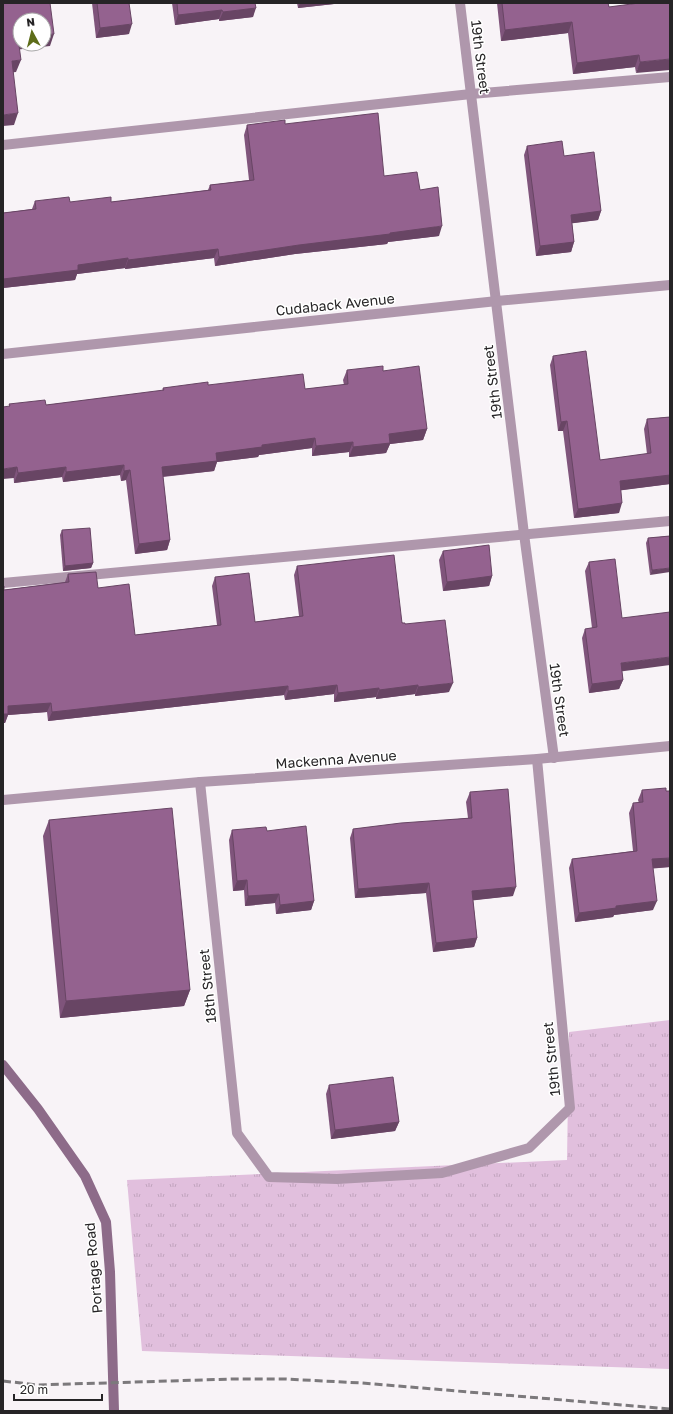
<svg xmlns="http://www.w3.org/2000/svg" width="673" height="1414" viewBox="0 0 673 1414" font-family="'Golos Text',sans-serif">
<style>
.grass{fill:url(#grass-tufts)}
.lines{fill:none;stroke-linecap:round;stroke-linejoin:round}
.lane{stroke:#af97ac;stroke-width:10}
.street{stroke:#af97ac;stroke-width:10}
.secondary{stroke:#8d6b89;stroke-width:10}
.rail{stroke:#7c797c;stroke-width:3;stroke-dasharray:8 4;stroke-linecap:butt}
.wall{fill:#7f547b}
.shaded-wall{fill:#684564}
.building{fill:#94628f;stroke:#684564}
.labels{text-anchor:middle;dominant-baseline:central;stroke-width:3;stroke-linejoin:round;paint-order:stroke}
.street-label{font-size:14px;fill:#262426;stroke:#fff}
</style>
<defs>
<pattern id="grass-tufts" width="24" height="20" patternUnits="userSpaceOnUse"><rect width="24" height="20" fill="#e1bfdd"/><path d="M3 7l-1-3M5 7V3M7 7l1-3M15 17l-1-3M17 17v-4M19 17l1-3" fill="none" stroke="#c1a4be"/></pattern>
</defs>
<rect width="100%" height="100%" fill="#f8f3f7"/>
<!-- grass -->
<polygon class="grass" points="670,1020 670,1369 142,1351 127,1180 567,1160 569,1032"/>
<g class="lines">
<!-- lane -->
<g class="lane">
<polyline points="3,145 471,94 670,77"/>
<polyline points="3,583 670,521"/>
</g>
<!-- street -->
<g class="street">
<polyline points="460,3 524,534 554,758"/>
<polyline points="3,354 497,301 670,285"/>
<polyline points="200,782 237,1133 269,1177 337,1179 442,1173 529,1148 570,1108 537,759"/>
<polyline points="3,800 200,782 537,759 670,746"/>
</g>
<!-- secondary -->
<polyline class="secondary" points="3,1065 38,1109 85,1176 106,1222 110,1272 114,1411"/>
<!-- rail -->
<polyline class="rail" points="3,1381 38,1385 233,1379 285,1379 362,1383 670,1409"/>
</g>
<!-- wall -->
<g class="wall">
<polygon points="92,3 129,3 129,34 96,38"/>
<polygon points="172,3 255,3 253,17 219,21 219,19 175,25"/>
<polygon points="297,3 343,3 298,8"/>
<polygon points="497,3 608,3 609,7 670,3 636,73 635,67 573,74 568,33 501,41"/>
<polygon points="285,124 384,176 420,190 439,236 388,242 387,244 295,254 215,266 214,258 125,269 125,268 77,274 75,280 3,288 3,213 32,209 35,201 70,202 111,202 208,190 210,185 249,180 244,135 247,125"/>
<polygon points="527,146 601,211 598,220 572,223 574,242 571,252 536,256 524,155"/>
<polygon points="553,356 600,460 647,454 644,429 647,419 670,417 670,484 621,490 619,513 574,518 563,431 558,431 550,365"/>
<polygon points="347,370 383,371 427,429 423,440 390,444 386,453 349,457 349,452 312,456 312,448 259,455 258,457 217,462 214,471 163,477 170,540 167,550 135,554 126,480 121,481 120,475 63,482 62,477 14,483 9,406 9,404 46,405 162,391 163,388 208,385 305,389 344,385 343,380"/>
<polygon points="62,530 93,563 91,568 63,571 60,535"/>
<polygon points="670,536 650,575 646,543 648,538"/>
<polygon points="443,551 492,576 489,586 443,591 439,560"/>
<polygon points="589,562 622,672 623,680 619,689 589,693 582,638 585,629 592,628 585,571"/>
<polygon points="297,566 405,624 449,692 415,696 415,694 376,699 376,697 334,702 334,694 285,700 284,695 48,721 47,712 8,715 5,723 3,723 3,586 4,590 65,582 68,574 98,588 135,635 217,625 212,586 215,577 255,622 299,616 294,575"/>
<polygon points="642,790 670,867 653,868 653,910 614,915 613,917 575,922 569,868 572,859 633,851 629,813 633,803 639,803 638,800"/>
<polygon points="470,792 513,896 473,900 477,938 474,947 433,952 426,893 355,898 350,838 353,829 468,818 466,802"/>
<polygon points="49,820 190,990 184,1006 60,1018 43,836"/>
<polygon points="232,830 267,831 314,901 311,910 276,914 275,903 245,906 244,890 233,891 229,840"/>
<polygon points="329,1085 399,1122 395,1131 331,1139 326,1094"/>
</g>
<!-- shaded-wall -->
<g class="shaded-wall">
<polygon points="300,3 343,3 298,8"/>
<polygon points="256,8 253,17 219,21 223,12"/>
<polygon points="222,10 219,19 175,25 178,15"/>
<polygon points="572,22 568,33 501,41 505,30"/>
<polygon points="132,24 129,34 96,38 100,28"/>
<polygon points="54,34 50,46 14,50 18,38 20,38 20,44 44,44 44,35"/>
<polygon points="639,55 635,67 573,74 577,63"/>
<polygon points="670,59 670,70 636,73 640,62"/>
<polygon points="21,60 16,72 7,73 12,61"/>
<polygon points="18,113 14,125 3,126 3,115"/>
<polygon points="601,211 598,220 567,224 571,215"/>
<polygon points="442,226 439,236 388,242 387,244 295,254 215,266 219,257 299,245"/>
<polygon points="574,242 571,252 536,256 540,246"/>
<polygon points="218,249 214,258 125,269 128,260"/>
<polygon points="128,258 125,268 77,274 75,280 3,288 3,279 78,265"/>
<polygon points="567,421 563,431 558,431 561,422"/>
<polygon points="427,429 423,440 390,444 386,453 349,457 353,447 389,434"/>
<polygon points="315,438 312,448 259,455 258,457 217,462 214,471 158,477 162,467 216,453 262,445"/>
<polygon points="353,442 349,452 312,456 316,446"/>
<polygon points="124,465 120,475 63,482 66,472"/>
<polygon points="17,467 14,478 3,479 3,469"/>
<polygon points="66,467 62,477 14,483 18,473"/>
<polygon points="130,470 126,480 121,481 124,471"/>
<polygon points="670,475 670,484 616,491 620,481"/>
<polygon points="622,503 619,513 574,518 578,509"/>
<polygon points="170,540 167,550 135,554 139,544"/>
<polygon points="93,563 91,568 63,571 65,566"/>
<polygon points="670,568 670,572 650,575 652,570"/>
<polygon points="492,576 489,586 443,591 447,582"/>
<polygon points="670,657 670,665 617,672 621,663"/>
<polygon points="623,680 619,689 589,693 592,684"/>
<polygon points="453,683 449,692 415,696 418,687"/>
<polygon points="337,685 334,694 285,700 288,691"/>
<polygon points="418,685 415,694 376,699 379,690"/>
<polygon points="288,686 284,695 48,721 52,712"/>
<polygon points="379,688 376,697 334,702 338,693"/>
<polygon points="51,703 47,712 8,715 5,723 3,723 3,714 8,706"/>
<polygon points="670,858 670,867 648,869 652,859"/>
<polygon points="247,880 244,890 233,891 237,881"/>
<polygon points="429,883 426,893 355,898 358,889"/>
<polygon points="516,887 513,896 468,901 472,891"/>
<polygon points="279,894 275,903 245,906 248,896"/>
<polygon points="314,901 311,910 276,914 280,905"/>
<polygon points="657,901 653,910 614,915 613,917 575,922 579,913 616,906"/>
<polygon points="477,938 474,947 433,952 436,943"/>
<polygon points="190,990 184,1006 60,1018 66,1001"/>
<polygon points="399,1122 395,1131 331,1139 335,1130"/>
</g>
<!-- building -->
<g class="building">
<polygon points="3,3 50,3 54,34 44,35 44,20 20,20 20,38 18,38 21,60 12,61 18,113 3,115"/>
<polygon points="97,3 129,3 132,24 100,28"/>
<polygon points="177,3 255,3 256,8 223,12 222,10 178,15"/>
<polygon points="502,3 608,3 609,7 639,3 670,3 670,59 640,62 639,55 577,63 572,22 505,30"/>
<polygon points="378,113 384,176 417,172 420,190 438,187 442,226 390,233 390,234 299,245 219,257 218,249 128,260 128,258 78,265 78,270 3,279 3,213 36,209 35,201 69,197 70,202 111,197 111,202 211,190 210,185 254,180 247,125 285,120 285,124"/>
<polygon points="562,141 564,156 594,152 601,211 571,215 574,242 540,246 527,146"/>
<polygon points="586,351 600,460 651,453 647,419 670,417 670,475 620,481 622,503 578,509 567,421 561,422 553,356"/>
<polygon points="383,366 383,371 419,366 427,429 389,434 390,443 353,447 353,442 316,446 315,438 262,445 262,447 216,453 217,461 162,467 170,540 139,544 130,470 124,471 124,465 66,472 66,467 18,473 17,467 3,469 3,407 10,406 9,404 45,400 46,405 164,390 163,388 208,382 208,385 303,374 305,389 348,384 347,370"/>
<polygon points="90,528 93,563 65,566 62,530"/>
<polygon points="670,536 670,568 652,570 648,538"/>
<polygon points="489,545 492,576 447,582 443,551"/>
<polygon points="394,555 402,623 405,623 405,624 445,620 453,683 418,687 418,685 379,690 379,688 338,693 337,685 288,691 288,686 52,712 51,703 8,706 8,714 3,714 3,586 4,586 4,590 69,582 68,574 96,572 98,588 129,584 135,635 221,625 215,577 249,573 255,622 303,616 297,566"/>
<polygon points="615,559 622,618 670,612 670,657 621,663 623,680 592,684 585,629 597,627 589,562"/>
<polygon points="666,788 666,791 670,791 670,858 652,859 657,901 616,906 616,908 579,913 572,859 637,851 633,803 643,802 642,790"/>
<polygon points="508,789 516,887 472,891 477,938 436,943 429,883 358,889 353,829 401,823 472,818 470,792"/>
<polygon points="172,808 190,990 66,1001 49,820"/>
<polygon points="306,826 314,901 280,905 279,894 248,896 247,880 237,881 232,830 266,827 267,831"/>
<polygon points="393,1077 399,1122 335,1130 329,1085"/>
</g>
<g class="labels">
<!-- street labels -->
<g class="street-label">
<text transform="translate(481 57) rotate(83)">19th Street</text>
<text transform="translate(335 304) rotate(-6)">Cudaback Avenue</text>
<text transform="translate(492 382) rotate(-97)">19th Street</text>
<text transform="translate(560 700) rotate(82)">19th Street</text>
<text transform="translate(336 759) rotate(-4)">Mackenna Avenue</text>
<text transform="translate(207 986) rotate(-96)">18th Street</text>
<text transform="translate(551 1059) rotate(-96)">19th Street</text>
<text transform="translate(93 1268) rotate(-95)">Portage Road</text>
</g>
</g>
<!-- border -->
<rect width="673" height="1414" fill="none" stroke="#262426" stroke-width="8"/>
<!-- north arrow -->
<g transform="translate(32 32) rotate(353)"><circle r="19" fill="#ffffff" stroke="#a8a7a8"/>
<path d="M0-3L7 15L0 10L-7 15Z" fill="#5d6d19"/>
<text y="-6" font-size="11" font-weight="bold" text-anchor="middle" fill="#262426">N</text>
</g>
<!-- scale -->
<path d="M14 1394v6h88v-6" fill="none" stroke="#262426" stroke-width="2"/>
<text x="20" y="1394" font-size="12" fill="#262426" stroke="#ffffff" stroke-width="3" paint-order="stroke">20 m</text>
</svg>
